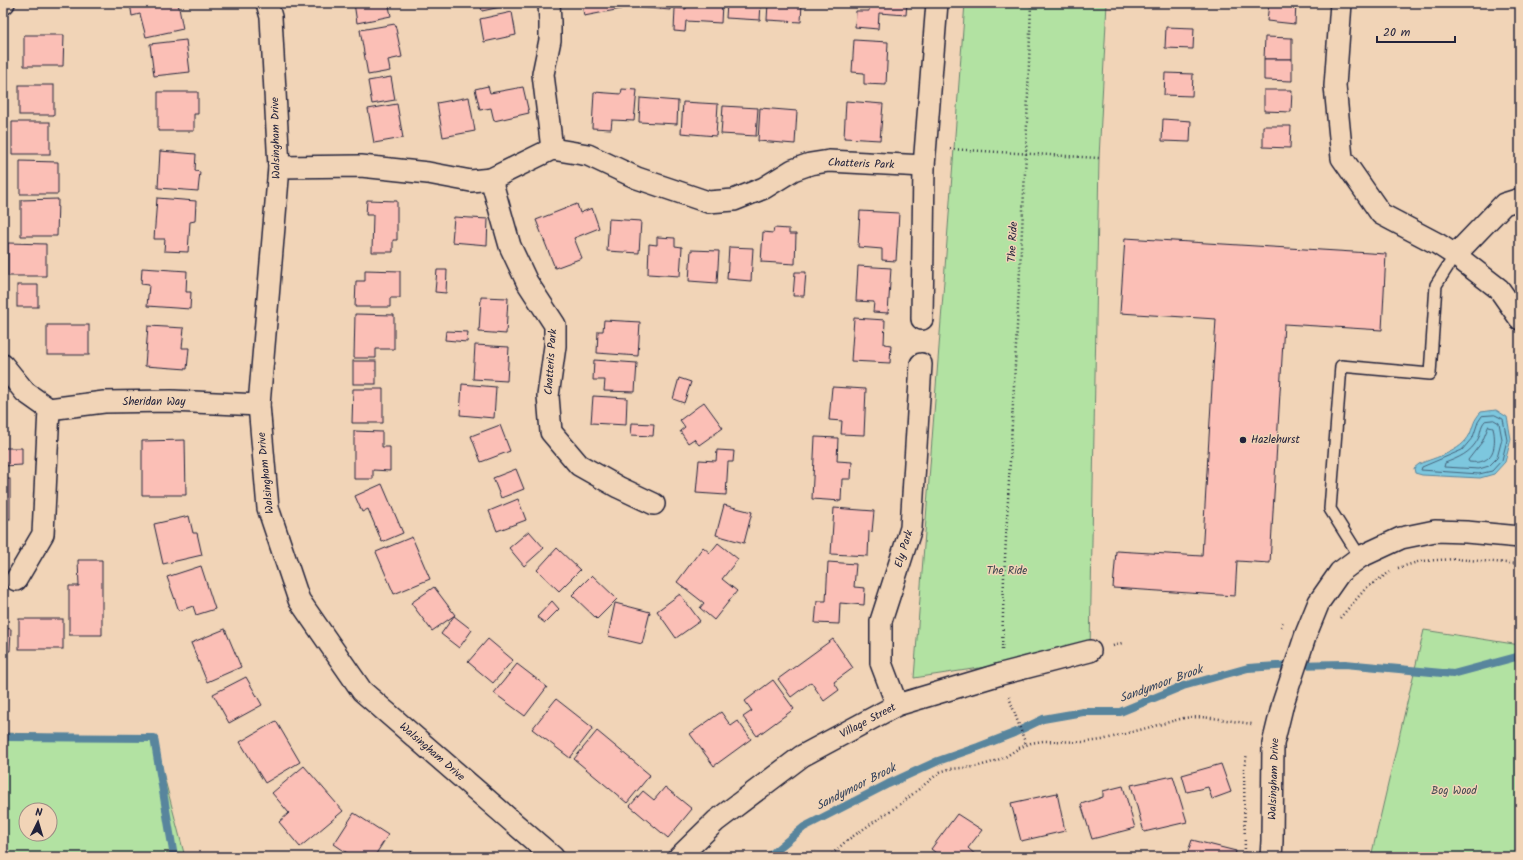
<svg xmlns="http://www.w3.org/2000/svg" width="1523" height="860" viewBox="0 0 1523 860" font-family="Kalam,sans-serif">
<style>
.green{fill:#b2e2a2;stroke:#6a826e;fill-rule:evenodd}
.water{fill:#7dc7de;stroke:#59859d}
.lines{fill:none;stroke-linecap:round;stroke-linejoin:round}
.shore{stroke:#46647c;stroke-width:1}
.stream{stroke:#59859d;stroke-width:8}
.building{fill:#fbbfb6;stroke:#22223b}
.service-casing{stroke:#22223b;stroke-width:14}
.minor-casing{stroke:#22223b;stroke-width:24}
.path{stroke:#22223b;stroke-width:2.5;stroke-dasharray:1 3;stroke-linecap:butt}
.service{stroke:#f1d4b7;stroke-width:11}
.minor{stroke:#f1d4b7;stroke-width:21}
.poi-dot{fill:#22223b;stroke:#f1d4b7;stroke-width:1.5}
.labels{text-anchor:middle;dominant-baseline:central;stroke-width:3;stroke-linejoin:round;paint-order:stroke}
.street-label{font-size:11px;fill:#22223b;stroke:#f1d4b7}
.poi-label{font-size:11px;fill:#22223b;stroke:#f1d4b7;text-anchor:start}
.park-label{font-size:11px;fill:#3f4850;stroke:#f1d4b7}
.water-label{font-size:12px;font-style:italic;fill:#34435c;stroke:#f1d4b7}
</style>
<rect width="100%" height="100%" fill="#f1d4b7"/>
<filter id="ink" filterUnits="userSpaceOnUse"><feTurbulence type="fractalNoise" baseFrequency=".025" numOctaves="2"/><feDisplacementMap in="SourceGraphic" scale="8" xChannelSelector="R" yChannelSelector="G"/><feConvolveMatrix kernelMatrix="1 2 1 2 8 2 1 2 1" color-interpolation-filters="sRGB"/></filter>
<g filter="url(#ink)">
<!-- green -->
<g class="green">
<polygon points="965,3 1107,3 1099,158 1090,651 914,678"/>
<polygon points="1424,630 1520,645 1520,857 1371,857"/>
<path d="M 3,733 L 154,738 L 185,857 L 3,857 ZM 26,810 L 50,810 L 50,834 L 26,834 Z"/>
</g>
<!-- water -->
<path class="water" d="M 1496,410 L 1507,417 L 1511,439 L 1505,462 L 1494,474 L 1480,478 L 1422,475 L 1415,473 L 1414,468 L 1419,464 C 1436,457 1461,452 1470,434 C 1474,424 1473,421 1481,412 Z"/>
<g class="lines">
<!-- shore -->
<g class="shore">
<polygon points="1495,415 1503,419 1507,440 1502,460 1492,471 1479,474 1421,470 1422,467 1462,450 1473,437 1478,422 1482,416"/>
<path d="M 1494,420 L 1499,423 L 1502,439 L 1497,458 L 1489,466 L 1479,469 L 1444,467 L 1445,463 C 1458,458 1471,453 1478,439 C 1481,433 1480,426 1485,421 Z"/>
<path d="M 1489,426 L 1493,427 C 1497,447 1494,465 1469,462 L 1468,460 L 1482,442 Z"/>
</g>
<!-- stream -->
<g class="stream">
<polyline points="3,737 154,738 174,857"/>
<polyline points="768,857 804,827 888,784 938,761 978,747 1014,733 1043,719 1083,712 1120,712 1183,686 1248,668 1291,665 1345,664 1453,674 1520,656"/>
</g>
</g>
<!-- building -->
<g class="building">
<polygon points="130,3 178,3 183,29 146,37 140,14 132,16"/>
<polygon points="354,3 397,3 398,5 389,6 391,16 357,23"/>
<polygon points="480,3 514,3 514,4 482,11"/>
<polygon points="582,3 619,3 621,9 584,16"/>
<polygon points="635,3 670,3 670,10 635,7"/>
<polygon points="687,3 722,3 721,23 686,21 685,32 674,31 675,8 686,9"/>
<polygon points="727,3 761,3 760,20 726,18"/>
<polygon points="768,3 802,3 801,22 767,20"/>
<polygon points="869,3 907,3 906,15 879,13 878,29 855,27 856,11 869,11"/>
<polygon points="1169,3 1197,3 1197,4"/>
<polygon points="1269,3 1296,3 1295,24 1267,21"/>
<polygon points="512,12 516,35 484,42 480,19"/>
<polygon points="395,24 402,57 388,60 390,71 368,75 360,30"/>
<polygon points="1166,27 1194,28 1193,49 1165,48"/>
<polygon points="24,35 64,35 63,66 24,66"/>
<polygon points="1265,37 1292,38 1292,59 1264,59"/>
<polygon points="186,40 190,72 154,76 150,44"/>
<polygon points="854,40 888,42 886,85 864,84 864,73 852,72"/>
<polygon points="1264,59 1292,59 1292,81 1264,80"/>
<polygon points="1165,73 1193,74 1192,96 1164,95"/>
<polygon points="391,77 395,100 372,104 368,81"/>
<rect x="19" y="85" width="35" height="30"/>
<polygon points="488,86 490,93 523,87 529,113 494,121 491,108 480,110 475,89"/>
<polygon points="622,89 637,90 634,121 612,120 611,129 592,128 594,92 621,94"/>
<polygon points="1264,90 1292,90 1291,112 1264,111"/>
<polygon points="158,92 198,92 198,114 194,114 194,131 158,131"/>
<polygon points="469,97 475,131 443,137 437,103"/>
<polygon points="640,98 678,101 677,124 639,122"/>
<polygon points="846,101 883,104 880,140 844,138"/>
<polygon points="683,102 718,104 716,136 681,133"/>
<polygon points="397,104 403,138 374,143 368,109"/>
<polygon points="723,106 758,108 756,136 721,134"/>
<polygon points="760,108 797,111 795,144 758,141"/>
<polygon points="1163,119 1191,121 1190,142 1162,141"/>
<rect x="12" y="122" width="38" height="32"/>
<polygon points="1263,126 1291,126 1290,148 1263,147"/>
<polygon points="160,151 196,154 195,171 200,172 198,191 158,188"/>
<polygon points="20,161 58,162 58,194 20,194"/>
<polygon points="157,198 196,201 195,221 190,222 188,252 164,251 165,239 154,239"/>
<polygon points="58,199 57,236 21,236 21,200"/>
<polygon points="367,200 397,201 397,240 393,240 393,252 372,252 373,215 366,215"/>
<polygon points="577,204 580,213 592,208 599,228 574,238 582,258 555,268 536,220"/>
<polygon points="860,211 899,213 896,261 882,260 882,249 858,247"/>
<polygon points="454,217 488,219 487,245 452,242"/>
<polygon points="609,219 641,221 639,253 607,251"/>
<polygon points="774,228 789,229 789,234 796,234 795,264 761,262 763,232 773,233"/>
<polygon points="657,237 675,238 675,246 682,247 680,276 648,274 649,244 657,245"/>
<polygon points="1125,238 1386,254 1382,330 1284,324 1270,563 1237,561 1235,596 1113,588 1116,551 1202,556 1216,319 1120,313"/>
<polygon points="8,243 46,244 46,276 8,276"/>
<polygon points="729,247 753,248 751,281 727,279"/>
<polygon points="691,250 719,251 717,283 689,281"/>
<polygon points="858,266 891,268 888,313 873,312 874,302 856,301"/>
<polygon points="142,268 187,271 186,292 191,292 190,309 147,306 149,285 141,284"/>
<polygon points="365,270 400,271 400,298 390,298 390,307 355,307 356,281 365,281"/>
<polygon points="437,270 447,270 446,293 435,292"/>
<polygon points="795,272 806,272 804,296 793,296"/>
<rect x="17" y="285" width="21" height="22"/>
<polygon points="481,297 508,298 506,334 479,332"/>
<polygon points="355,314 394,315 394,349 376,349 376,358 354,358"/>
<polygon points="854,318 885,320 884,344 891,345 890,363 851,361"/>
<polygon points="604,320 640,322 638,356 597,353 598,331 603,331"/>
<rect x="47" y="325" width="42" height="30"/>
<polygon points="148,326 184,328 182,348 189,348 187,369 145,366"/>
<polygon points="446,331 468,332 467,342 445,340"/>
<polygon points="475,345 509,347 507,381 473,379"/>
<polygon points="594,360 637,363 635,392 604,391 605,380 593,380"/>
<rect x="353" y="361" width="23" height="23"/>
<polygon points="679,378 691,382 684,403 673,399"/>
<polygon points="462,384 496,387 494,418 460,415"/>
<polygon points="832,387 866,389 864,435 841,434 842,421 829,420"/>
<polygon points="353,389 383,389 383,423 352,423"/>
<polygon points="593,396 627,398 626,425 591,423"/>
<polygon points="704,402 723,428 699,445 694,439 688,443 680,431 685,427 680,420"/>
<polygon points="632,423 654,424 653,436 631,435"/>
<polygon points="500,425 510,451 481,462 471,436"/>
<polygon points="354,431 382,432 382,447 390,447 390,471 373,470 373,479 354,479"/>
<polygon points="815,437 838,438 837,461 852,462 851,479 842,479 841,501 812,499"/>
<polygon points="185,440 186,495 142,495 142,441"/>
<polygon points="3,448 22,448 22,465 3,466"/>
<polygon points="717,450 734,451 733,462 728,462 726,495 696,493 699,460 716,461"/>
<polygon points="516,469 524,489 501,498 493,478"/>
<rect x="3" y="479" width="7" height="40"/>
<polygon points="382,484 403,533 382,542 368,509 362,512 355,496"/>
<polygon points="518,499 526,520 497,531 489,511"/>
<polygon points="724,505 752,512 744,543 716,535"/>
<polygon points="834,508 874,511 872,532 869,531 868,556 831,554"/>
<polygon points="189,516 193,533 197,533 202,555 163,564 154,524"/>
<polygon points="529,531 544,548 524,566 509,548"/>
<polygon points="412,537 430,579 394,594 376,552"/>
<polygon points="718,543 738,559 722,579 737,591 714,620 700,608 704,603 677,582 703,547 710,553"/>
<polygon points="557,548 580,570 559,591 537,570"/>
<polygon points="78,560 102,560 102,635 69,635 69,586 79,586"/>
<polygon points="828,562 856,564 854,587 865,588 864,605 840,603 839,624 815,623 817,601 826,601"/>
<polygon points="201,566 215,609 196,615 193,606 179,611 167,577"/>
<polygon points="592,575 617,599 597,619 572,595"/>
<polygon points="434,587 455,615 432,631 411,603"/>
<polygon points="680,594 700,621 676,638 657,611"/>
<polygon points="552,601 559,609 545,623 537,617"/>
<polygon points="615,603 650,612 642,644 608,636"/>
<polygon points="454,616 472,630 459,648 441,634"/>
<rect x="19" y="619" width="44" height="30"/>
<polygon points="3,628 11,629 10,651 3,651"/>
<polygon points="225,629 241,667 207,682 191,643"/>
<polygon points="488,639 513,660 493,683 468,662"/>
<polygon points="833,639 853,668 834,682 839,690 824,701 811,682 791,697 778,679"/>
<polygon points="517,664 547,687 525,716 494,693"/>
<polygon points="246,677 262,705 229,723 213,694"/>
<polygon points="773,680 794,709 757,736 743,717 752,711 745,701"/>
<polygon points="556,699 593,728 570,758 532,729"/>
<polygon points="721,712 731,726 738,721 751,739 714,766 690,734"/>
<polygon points="276,721 300,762 265,783 240,742"/>
<polygon points="597,731 650,775 627,803 574,759"/>
<polygon points="1221,764 1231,792 1212,799 1208,787 1187,792 1182,775"/>
<polygon points="304,766 343,811 300,847 279,822 289,813 272,793"/>
<polygon points="1173,776 1187,822 1144,832 1131,785"/>
<polygon points="1123,786 1135,828 1092,839 1081,804 1103,797 1103,791"/>
<polygon points="665,787 692,809 668,838 630,806 643,791 654,800"/>
<polygon points="1057,793 1065,831 1021,841 1011,803"/>
<polygon points="354,813 388,835 374,857 353,857 334,844"/>
<polygon points="957,814 982,830 968,848 978,857 941,857 931,849"/>
<polygon points="1192,840 1236,851 1235,857 1186,857"/>
<polygon points="412,851 421,857 408,857"/>
</g>
<g class="lines">
<defs>
<polyline id="service" points="1360,557 1330,509 1341,366 1430,374 1436,285 1455,255"/>
<g id="minor">
<polyline points="267,3 271,17 279,167 259,405 268,508 299,600 362,691 553,857"/>
<polyline points="549,3 550,22 550,40 543,74 552,149"/>
<polyline points="1341,3 1335,86 1342,158 1381,214 1438,244 1455,255 1499,289 1520,319"/>
<polyline points="3,4 4,3"/>
<polyline points="279,167 361,166 428,173 471,181 491,179 552,149 588,155 637,178 708,202 734,200 764,188 793,170 810,164 829,161 924,166"/>
<polyline points="491,179 510,246 527,282 555,325 555,346 548,396 551,432 579,465 618,487 654,504"/>
<polyline points="1455,255 1504,204 1520,199"/>
<polyline points="922,319 924,166 937,3"/>
<polyline points="3,365 25,392 49,409 43,534 16,580"/>
<polyline points="49,409 104,402 172,401 259,405"/>
<polyline points="897,705 881,663 881,621 911,528 921,364"/>
<polyline points="679,857 716,821 802,756 897,705 1001,674 1090,651"/>
<polyline points="1271,857 1272,841 1273,744 1283,703 1306,634 1319,602 1340,572 1360,557 1401,538 1435,531 1466,532 1520,537"/>
</g>
</defs>
<!-- service casing -->
<use href="#service" class="service-casing"/>
<!-- minor casing -->
<use href="#minor" class="minor-casing"/>
<!-- path -->
<g class="path">
<polyline points="950,149 1099,158"/>
<polyline points="1398,568 1421,561 1456,559 1520,564"/>
<polyline points="1340,618 1366,588 1390,572"/>
<polyline points="1281,627 1283,621"/>
<polyline points="1113,646 1122,643"/>
<polyline points="1002,650 1004,577 1026,153 1031,3"/>
<polyline points="1009,697 1026,745"/>
<polyline points="3,853 8,857"/>
<path d="M 829,857 L 846,841 L 903,802 L 940,772 L 949,769 L 975,767 L 990,763 L 1005,757 L 1019,748 L 1031,743 L 1043,741 L 1087,742 L 1102,740 L 1184,718 C 1207,715 1229,721 1252,724"/>
<polyline points="1245,857 1244,768 1247,754"/>
</g>
<!-- service -->
<use href="#service" class="service"/>
<!-- minor -->
<use href="#minor" class="minor"/>
</g>
</g>
<!-- markers -->
<circle class="poi-dot" cx="1243" cy="440" r="4"/>
<g class="labels">
<!-- street labels -->
<g class="street-label">
<text transform="translate(276 138) rotate(-91)">Walsingham Drive</text>
<text transform="translate(861 164) rotate(2)">Chatteris Park</text>
<text transform="translate(1013 242) rotate(-87)">The Ride</text>
<text transform="translate(551 362) rotate(-86)">Chatteris Park</text>
<text x="154" y="402">Sheridan Way</text>
<text transform="translate(266 473) rotate(-96)">Walsingham Drive</text>
<text transform="translate(904 549) rotate(-73)">Ely Park</text>
<text transform="translate(868 721) rotate(-28)">Village Street</text>
<text transform="translate(432 752) rotate(41)">Walsingham Drive</text>
<text transform="translate(1274 779) rotate(-88)">Walsingham Drive</text>
</g>
<!-- poi labels -->
<g class="poi-label">
<text x="1251" y="440">Hazlehurst</text>
</g>
<!-- park labels -->
<g class="park-label">
<text x="1007" y="571">The Ride</text>
<text x="1454" y="791">Bog Wood</text>
</g>
<!-- water labels -->
<g class="water-label">
<text transform="translate(1161 684) rotate(-20)">Sandymoor Brook</text>
<text transform="translate(856 787) rotate(-27)">Sandymoor Brook</text>
</g>
</g>
<!-- margin -->
<rect width="1523" height="860" fill="none" stroke="#f1d4b7" stroke-width="16"/>
<rect x="8" y="8" width="1507" height="844" fill="none" stroke="#22223b" stroke-width="1.5" filter="url(#ink)"/>
<!-- north arrow -->
<g transform="translate(38 822) rotate(5)"><circle r="19" fill="#f1d4b7" stroke="#9e8d85"/>
<path d="M0-3L7 15L0 10L-7 15Z" fill="#22223b"/>
<text y="-6" font-size="11" font-weight="bold" text-anchor="middle" fill="#22223b">N</text>
</g>
<!-- scale -->
<path d="M1377 36v6h78v-6" fill="none" stroke="#22223b" stroke-width="2"/>
<text x="1383" y="36" font-size="12" fill="#22223b" stroke="#f1d4b7" stroke-width="3" paint-order="stroke">20 m</text>
</svg>
